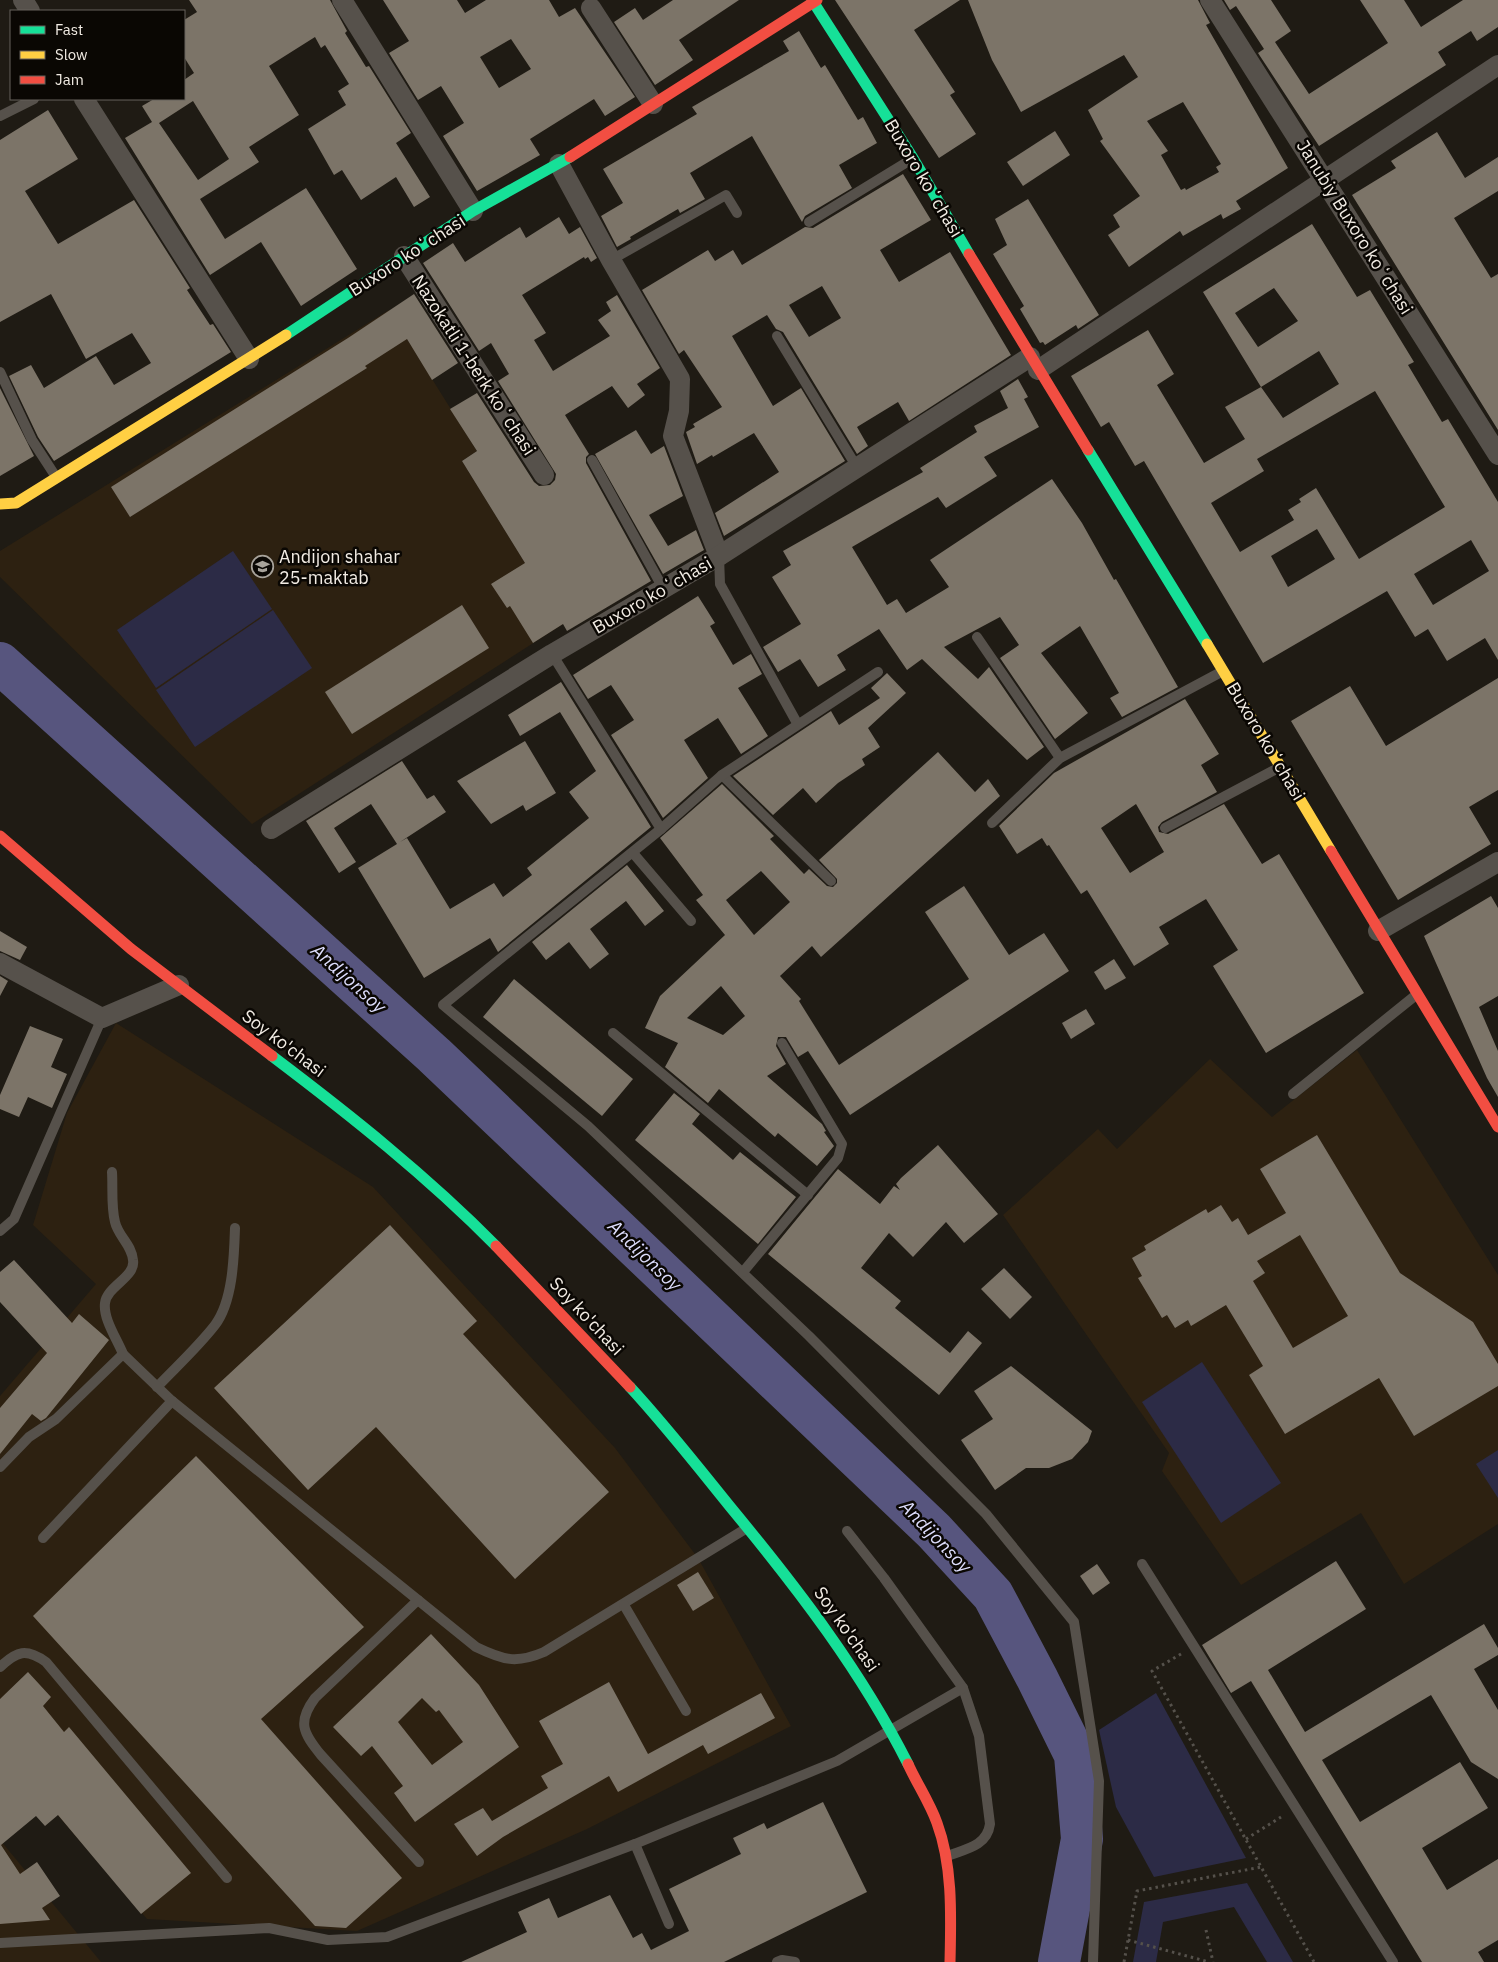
<svg xmlns="http://www.w3.org/2000/svg" width="1498" height="1962" viewBox="0 0 1498 1962" font-family="'IBM Plex Sans',sans-serif">
<style>
.built{fill:#2d2111}
.green{fill:#2c2b46}
.lines{fill:none;stroke-linecap:round;stroke-linejoin:round}
.river{stroke:#57557e;stroke-width:42}
.building{fill:#7c7468;fill-rule:evenodd}
.path{stroke:#55514b;stroke-width:3;stroke-dasharray:2.5 4;stroke-linecap:butt}
.lane{stroke:#56514b;stroke-width:10}
.street{stroke:#56514b;stroke-width:20}
.fast{stroke:#16e098;stroke-width:11}
.slow{stroke:#ffcf43;stroke-width:11}
.jam{stroke:#f24e42;stroke-width:11}
.labels{text-anchor:middle;dominant-baseline:central;stroke-width:5;stroke-linejoin:round;paint-order:stroke}
.street-label{font-size:18px;fill:#f2ece4;stroke:#0a0703}
.poi-label{font-size:18px;fill:#f2ece4;stroke:#0a0703;text-anchor:start}
.water-label{font-size:19px;font-style:italic;fill:#ddddfc;stroke:#0a0703}
</style>
<rect width="100%" height="100%" fill="#1f1b14"/>
<!-- built -->
<g class="built">
<polygon points="389,310 477,451 462,461 563,624 252,824 0,577 0,551"/>
<polygon points="116,1023 373,1187 615,1448 698,1558 791,1726 587,1829 357,1931 147,1919 0,1748 0,1396 96,1284 33,1225 67,1113"/>
<polygon points="1357,1050 1498,1275 1498,1524 1404,1584 1361,1513 1241,1585 1162,1471 1169,1453 1003,1215 1098,1129 1117,1149 1210,1059 1272,1117"/>
<polygon points="0,1840 101,1962 0,1962"/>
</g>
<!-- green -->
<g class="green">
<polygon points="233,551 272,609 156,688 117,630"/>
<polygon points="273,610 312,668 195,747 156,690"/>
<polygon points="1202,1362 1281,1483 1221,1523 1142,1402"/>
<polygon points="1498,1450 1498,1498 1476,1464"/>
<polygon points="1156,1693 1246,1858 1154,1877 1116,1807 1099,1730"/>
<polygon points="1247,1883 1293,1962 1267,1962 1234,1907 1163,1922 1156,1962 1133,1962 1144,1902"/>
</g>
<g class="lines">
<!-- river -->
<polyline class="river" points="0,663 434,1055 934,1531 993,1595 1037,1678 1075,1755 1082,1839 1059,1962"/>
</g>
<!-- building -->
<g class="building">
<path d="M 189,0 L 330,0 L 347,31 L 345,33 L 366,67 L 369,66 L 411,133 L 396,143 L 430,197 L 414,207 L 396,177 L 361,200 L 342,170 L 334,175 L 308,129 L 346,105 L 338,91 L 349,84 L 325,45 L 321,48 L 315,37 L 269,66 L 299,115 L 249,147 L 259,162 L 200,199 L 225,239 L 306,188 L 357,269 L 301,306 L 261,242 L 210,275 L 125,138 L 152,122 L 142,106 L 154,99 L 184,99 L 184,80 L 194,73 L 184,57 L 184,20 L 197,12 ZM 193,101 L 229,159 L 198,180 L 159,123 Z"/>
<path d="M 383,0 L 457,0 L 465,13 L 486,0 L 549,0 L 559,17 L 575,8 L 635,97 L 605,116 L 594,99 L 530,139 L 540,155 L 477,191 L 443,136 L 464,123 L 441,86 L 418,100 L 389,53 L 409,41 ZM 511,39 L 531,69 L 499,88 L 480,57 Z"/>
<polygon points="673,0 739,0 679,40 693,60 655,85 614,22 635,8 643,20"/>
<polygon points="835,0 960,0 914,30 955,92 950,95 976,134 939,158"/>
<path d="M 968,0 L 1198,0 L 1210,23 L 1206,25 L 1288,168 L 1236,201 L 1241,209 L 1223,219 L 1221,214 L 1183,236 L 1180,231 L 1129,267 L 1108,235 L 1120,227 L 1113,215 L 1140,196 L 1100,141 L 1103,139 L 1088,110 L 1138,77 L 1124,55 L 1021,112 L 992,60 ZM 1183,102 L 1221,164 L 1216,167 L 1219,172 L 1186,190 L 1185,188 L 1181,190 L 1161,155 L 1168,151 L 1147,121 Z"/>
<polygon points="1224,0 1271,0 1291,31 1275,42 1309,94 1388,43 1360,0 1404,0 1421,27 1463,0 1498,0 1498,27 1477,41 1471,31 1438,52 1446,65 1319,146 1258,53 1264,49 1236,6 1230,10"/>
<polygon points="799,31 821,68 825,65 858,120 863,117 877,143 839,165 852,188 805,216 802,222 752,136 690,173 705,199 680,213 678,209 630,237 631,239 617,247 601,216 623,203 603,169 697,114 692,107 789,51 783,41"/>
<polygon points="48,110 78,159 25,191 58,244 134,200 190,288 187,290 210,325 213,324 231,352 54,461 38,437 9,376 31,365 44,388 96,356 114,385 151,363 132,333 86,359 51,294 0,322 0,140"/>
<polygon points="1055,131 1070,155 1023,186 1007,162"/>
<polygon points="1437,132 1465,178 1498,157 1498,191 1454,218 1491,278 1498,274 1498,430 1352,195 1396,168 1391,161"/>
<path d="M 903,174 L 931,220 L 880,250 L 899,282 L 950,252 L 1011,355 L 909,421 L 898,402 L 857,427 L 868,446 L 857,454 L 783,332 L 776,329 L 767,315 L 732,336 L 773,406 L 801,388 L 845,461 L 724,536 L 715,513 L 779,472 L 754,433 L 713,457 L 712,455 L 697,464 L 686,432 L 695,427 L 693,424 L 722,407 L 684,350 L 679,354 L 642,290 L 708,250 L 715,261 L 733,250 L 742,265 L 805,227 L 813,228 ZM 822,286 L 841,318 L 809,337 L 789,305 Z"/>
<polygon points="1028,199 1099,315 1078,329 1076,325 1045,345 1043,342 1040,343 1020,309 1024,306 993,254 1007,245 995,219"/>
<polygon points="559,217 569,234 580,227 597,258 591,262 588,257 585,259 584,257 522,295 546,333 534,340 553,371 610,336 598,320 611,311 606,302 617,295 660,368 637,384 645,395 628,408 612,386 565,415 589,454 586,457 586,463 651,581 567,631 563,624 533,643 510,606 507,608 491,584 525,563 462,461 477,451 450,409 477,393 534,482 539,486 550,485 555,480 556,474 498,381 509,374 491,343 479,351 423,263 453,243 465,262 520,227 526,238"/>
<path d="M 1312,224 L 1357,297 L 1370,290 L 1414,362 L 1408,365 L 1442,422 L 1448,419 L 1498,502 L 1498,660 L 1485,638 L 1447,661 L 1428,629 L 1415,637 L 1387,591 L 1263,663 L 1144,461 L 1135,466 L 1109,422 L 1101,427 L 1071,376 L 1148,330 L 1174,374 L 1157,385 L 1204,463 L 1245,439 L 1225,407 L 1261,387 L 1203,292 ZM 1274,288 L 1298,321 L 1258,347 L 1235,313 ZM 1319,351 L 1339,384 L 1283,418 L 1261,387 ZM 1375,391 L 1445,507 L 1359,559 L 1316,488 L 1299,499 L 1301,502 L 1288,510 L 1294,520 L 1240,552 L 1211,503 L 1264,471 L 1257,459 ZM 1317,529 L 1335,559 L 1288,587 L 1271,556 ZM 1471,540 L 1489,571 L 1433,605 L 1414,574 Z"/>
<polygon points="414,294 458,363 432,380 407,339 365,366 367,368 130,517 111,487 348,338"/>
<polygon points="1018,379 1028,397 1024,399 1039,427 984,457 997,476 946,508 938,497 852,547 887,605 897,599 906,613 949,587 930,560 1052,479 1082,523 1114,580 1116,579 1178,687 1122,717 1110,698 1119,693 1080,626 1041,653 1088,713 1055,739 1000,658 1019,645 1000,617 944,647 978,679 989,667 1044,747 1027,760 922,659 907,670 879,629 837,655 846,670 818,687 800,659 778,672 763,647 801,624 772,577 791,565 783,551 923,472 920,468 977,432 974,426 1008,408 1000,391"/>
<polygon points="0,388 34,456 0,476"/>
<polygon points="636,430 651,454 664,446 683,496 649,515 668,546 696,530 704,550 663,574 595,454"/>
<polygon points="698,596 715,623 710,626 733,665 751,654 762,674 738,688 768,736 741,754 718,718 684,740 708,778 663,818 611,735 634,720 611,685 588,699 573,675"/>
<polygon points="462,605 489,648 352,734 325,692"/>
<polygon points="887,673 906,693 868,728 880,747 862,759 865,765 838,783 816,803 803,788 773,815 733,776 831,711 839,725 880,698 871,688"/>
<polygon points="1498,678 1498,790 1469,807 1491,844 1398,900 1291,721 1350,686 1386,746"/>
<polygon points="561,682 651,827 498,952 490,938 424,978 358,868 397,844 371,804 334,828 356,862 339,873 306,821 402,761 427,799 434,795 446,812 400,842 407,838 450,909 494,883 503,897 532,875 527,868 589,818 569,792 596,771 560,712 520,736 508,715"/>
<path d="M 1185,699 L 1219,754 L 1201,765 L 1217,792 L 1162,822 L 1158,827 L 1159,832 L 1168,834 L 1224,804 L 1262,864 L 1279,854 L 1364,993 L 1266,1053 L 1213,966 L 1238,950 L 1206,899 L 1159,927 L 1169,944 L 1134,966 L 1087,890 L 1081,894 L 1049,845 L 1047,846 L 1042,838 L 1017,854 L 999,826 L 1054,773 ZM 1136,804 L 1164,852 L 1130,873 L 1101,828 Z"/>
<polygon points="525,741 556,793 526,811 523,805 491,824 457,781"/>
<path d="M 938,752 L 975,792 L 988,779 L 1000,796 L 821,957 L 812,946 L 780,976 L 801,999 L 799,1001 L 839,1065 L 969,979 L 925,912 L 964,886 L 1009,955 L 1044,933 L 1069,971 L 850,1115 L 808,1051 L 798,1057 L 786,1037 L 778,1037 L 776,1046 L 786,1064 L 767,1076 L 822,1124 L 826,1131 L 824,1132 L 834,1146 L 817,1166 L 778,1133 L 775,1137 L 719,1089 L 708,1103 L 665,1067 L 678,1043 L 645,1028 L 660,996 L 725,935 L 696,900 L 703,895 L 660,838 L 722,784 L 774,836 L 770,839 L 804,874 L 809,869 L 827,886 L 833,887 L 837,883 L 837,879 L 819,860 ZM 761,871 L 790,902 L 754,935 L 726,900 ZM 721,986 L 745,1016 L 723,1035 L 687,1018 Z"/>
<polygon points="627,865 664,911 645,926 626,901 590,929 609,954 590,969 569,942 546,960 532,942"/>
<polygon points="1491,896 1498,908 1498,996 1479,1007 1498,1051 1498,1097 1487,1078 1424,936"/>
<polygon points="0,931 27,947 20,960 0,951"/>
<polygon points="1114,959 1126,978 1105,990 1094,972"/>
<polygon points="0,976 8,981 0,996"/>
<polygon points="514,979 633,1079 602,1116 483,1017"/>
<polygon points="1086,1009 1095,1024 1071,1039 1062,1023"/>
<polygon points="30,1026 63,1039 51,1067 67,1074 52,1108 28,1097 19,1117 0,1109 0,1095"/>
<polygon points="674,1093 700,1114 692,1124 733,1160 740,1152 796,1197 758,1244 635,1140"/>
<path d="M 1317,1135 L 1400,1273 L 1473,1322 L 1498,1364 L 1498,1386 L 1414,1436 L 1379,1378 L 1285,1434 L 1249,1375 L 1263,1366 L 1226,1305 L 1191,1326 L 1188,1320 L 1175,1328 L 1167,1315 L 1162,1318 L 1138,1278 L 1142,1276 L 1132,1258 L 1146,1250 L 1144,1246 L 1206,1209 L 1208,1213 L 1221,1205 L 1232,1222 L 1238,1218 L 1248,1235 L 1286,1213 L 1260,1169 ZM 1300,1235 L 1348,1316 L 1293,1348 L 1253,1281 L 1265,1273 L 1257,1261 Z"/>
<polygon points="938,1145 998,1214 964,1243 946,1222 913,1257 889,1233 861,1268 901,1301 895,1308 950,1353 968,1331 982,1343 939,1395 768,1254 838,1169 880,1204 894,1186 900,1190 896,1184 901,1178"/>
<polygon points="390,1225 477,1321 463,1334 609,1492 515,1579 376,1427 308,1490 214,1388"/>
<polygon points="14,1260 72,1323 79,1314 109,1340 46,1418 41,1421 32,1414 0,1454 0,1408 47,1353 0,1302 0,1272"/>
<polygon points="1004,1268 1032,1297 1010,1319 981,1289"/>
<polygon points="1011,1366 1092,1431 1088,1442 1072,1459 1049,1468 1026,1468 995,1490 961,1440 993,1419 974,1391"/>
<polygon points="196,1456 364,1627 261,1719 402,1878 346,1928 315,1926 33,1616"/>
<polygon points="1336,1561 1366,1609 1268,1670 1305,1732 1484,1624 1498,1648 1498,1655 1474,1669 1498,1710 1498,1779 1471,1762 1431,1695 1322,1760 1360,1822 1460,1762 1488,1808 1422,1848 1447,1890 1498,1859 1498,1940 1478,1952 1484,1962 1422,1962 1251,1681 1231,1693 1202,1645"/>
<polygon points="1097,1564 1110,1583 1093,1595 1080,1576"/>
<polygon points="698,1572 714,1598 693,1611 677,1585"/>
<path d="M 431,1634 L 479,1685 L 519,1747 L 415,1822 L 394,1793 L 403,1786 L 372,1746 L 361,1756 L 333,1727 ZM 422,1698 L 436,1712 L 439,1710 L 463,1742 L 432,1765 L 398,1722 Z"/>
<polygon points="28,1672 51,1697 43,1706 64,1732 69,1727 191,1873 141,1914 58,1815 45,1826 36,1816 1,1845 20,1874 37,1862 60,1896 42,1908 50,1920 0,1924 0,1699"/>
<polygon points="609,1682 648,1754 761,1693 775,1718 708,1754 703,1745 618,1792 609,1776 503,1837 477,1856 454,1824 483,1808 492,1821 548,1788 541,1776 563,1764 539,1721"/>
<polygon points="823,1802 867,1892 724,1962 461,1962 527,1932 518,1912 549,1898 558,1918 610,1895 633,1938 642,1933 651,1950 689,1931 669,1889 741,1854 733,1838 764,1823 767,1829"/>
</g>
<g class="lines">
<!-- path -->
<g class="path">
<polyline points="1181,1654 1152,1671 1314,1962"/>
<polyline points="1246,1839 1281,1817"/>
<polyline points="1206,1930 1213,1962"/>
<polyline points="1128,1940 1209,1962"/>
<polyline points="1124,1962 1137,1891 1261,1867"/>
</g>
<!-- lane -->
<g class="lane">
<polyline points="0,116 34,99"/>
<polyline points="809,222 912,159"/>
<polyline points="611,260 726,195 737,213"/>
<polyline points="777,336 858,469"/>
<polyline points="0,372 32,440 56,477"/>
<polyline points="592,460 663,588"/>
<polyline points="719,556 720,584 797,723"/>
<polyline points="977,637 1060,758"/>
<polyline points="552,654 661,829 443,1005 588,1126 809,1336 986,1514 1074,1622 1099,1781 1093,1962"/>
<polyline points="722,775 831,881"/>
<polyline points="992,823 1060,758 1223,671"/>
<polyline points="1165,828 1280,767"/>
<polyline points="661,829 722,775 878,672"/>
<polyline points="633,853 691,921"/>
<polyline points="613,1033 808,1195"/>
<polyline points="1293,1094 1416,995"/>
<path d="M 112,1172 C 113,1188 111,1207 115,1222 C 118,1236 132,1245 133,1260 C 136,1277 107,1286 105,1303 C 103,1319 117,1339 123,1354"/>
<polyline points="0,1231 14,1219 102,1018"/>
<polyline points="743,1272 838,1158 842,1144 782,1043"/>
<path d="M 157,1387 C 176,1367 198,1347 215,1325 C 233,1301 234,1257 235,1228"/>
<path d="M 0,1467 L 29,1437 L 56,1419 L 123,1354 L 172,1401 L 476,1647 C 503,1660 516,1664 544,1652 L 747,1528"/>
<path d="M 847,1531 L 884,1578 L 963,1688 L 979,1736 L 990,1824 C 987,1846 966,1849 947,1856"/>
<polyline points="43,1538 172,1401"/>
<polyline points="1142,1564 1393,1962"/>
<path d="M 418,1600 L 315,1698 C 297,1722 303,1733 321,1755 L 419,1862"/>
<polyline points="624,1605 686,1711"/>
<path d="M 0,1667 C 17,1651 26,1648 46,1662 L 227,1878"/>
<polyline points="635,1844 669,1924"/>
<polyline points="0,1943 269,1928 328,1940 387,1937 635,1844 837,1761 963,1688"/>
<polyline points="777,1962 782,1960 795,1962"/>
</g>
<!-- street -->
<g class="street">
<polyline points="23,0 30,11"/>
<polyline points="342,0 473,211"/>
<polyline points="1210,0 1498,455"/>
<polyline points="591,8 653,104"/>
<polyline points="84,99 249,359"/>
<polyline points="559,164 611,260 680,379 679,411 673,436 719,556"/>
<polyline points="404,256 544,475"/>
<polyline points="1038,370 1498,65"/>
<polyline points="271,829 552,654 719,556 1030,357"/>
<polyline points="1378,931 1498,862"/>
<polyline points="0,963 102,1018 179,985"/>
</g>
<!-- fast -->
<g class="fast">
<polyline points="812,0 913,158 969,254"/>
<polyline points="286,335 473,211 570,157"/>
<polyline points="1088,450 1207,644"/>
<path d="M 272,1056 C 350,1115 427,1176 496,1246"/>
<path d="M 630,1387 C 666,1426 698,1467 732,1509 C 798,1589 861,1671 908,1764"/>
</g>
<!-- slow -->
<g class="slow">
<polyline points="0,504 16,503 286,335"/>
<polyline points="1207,644 1331,851"/>
</g>
<!-- jam -->
<g class="jam">
<polyline points="570,157 817,0"/>
<polyline points="969,254 1088,450"/>
<polyline points="0,836 131,949 272,1056"/>
<polyline points="1331,851 1498,1127"/>
<polyline points="496,1246 630,1387"/>
<path d="M 908,1764 C 917,1784 930,1803 937,1823 C 953,1866 951,1917 950,1962"/>
</g>
</g>
<!-- icons -->
<defs>
<symbol id="school-ring" viewBox="-11 -11 22 22"><circle r="9.5" fill="#0a0703" stroke="#a8a39b" stroke-width="1.5"/><path d="M0-5L7-2L0 1L-7-2ZM-4 1L0 2.5L4 1V4Q0 6-4 4Z" fill="#a8a39b"/></symbol>
</defs>
<g fill-rule="evenodd">
<use href="#school-ring" x="250" y="554" width="25" height="25"/>
</g>
<g class="labels">
<!-- street labels -->
<g class="street-label">
<text transform="translate(924 178) rotate(59)">Buxoro koʻchasi</text>
<text transform="translate(1355 227) rotate(58)">Janubiy Buxoro koʻchasi</text>
<text transform="translate(407 255) rotate(-33)">Buxoro koʻchasi</text>
<text transform="translate(474 365) rotate(57)">Nazokatli 1-berk koʻchasi</text>
<text transform="translate(652 595) rotate(-30)">Buxoro koʻchasi</text>
<text transform="translate(1266 741) rotate(59)">Buxoro koʻchasi</text>
<text transform="translate(284 1043) rotate(37)">Soy ko'chasi</text>
<text transform="translate(587 1316) rotate(47)">Soy ko'chasi</text>
<text transform="translate(847 1629) rotate(55)">Soy ko'chasi</text>
</g>
<!-- poi labels -->
<g class="poi-label">
<text x="279" y="556">Andijon shahar<tspan x="279" dy="21">25-maktab</tspan></text>
</g>
<!-- water labels -->
<g class="water-label">
<text transform="translate(349 978) rotate(42)">Andijonsoy</text>
<text transform="translate(645 1255) rotate(44)">Andijonsoy</text>
<text transform="translate(936 1536) rotate(46)">Andijonsoy</text>
</g>
</g>
<!-- legend -->
<rect x="10" y="10" width="175" height="90" fill="#0a0703" stroke="#67635d"/>
<rect x="20" y="26" width="25" height="8" fill="#16e098" stroke="#67635d"/>
<text x="55" y="35" font-size="15" fill="#f2ece4">Fast</text>
<rect x="20" y="51" width="25" height="8" fill="#ffcf43" stroke="#67635d"/>
<text x="55" y="60" font-size="15" fill="#f2ece4">Slow</text>
<rect x="20" y="76" width="25" height="8" fill="#f24e42" stroke="#67635d"/>
<text x="55" y="85" font-size="15" fill="#f2ece4">Jam</text>
</svg>
